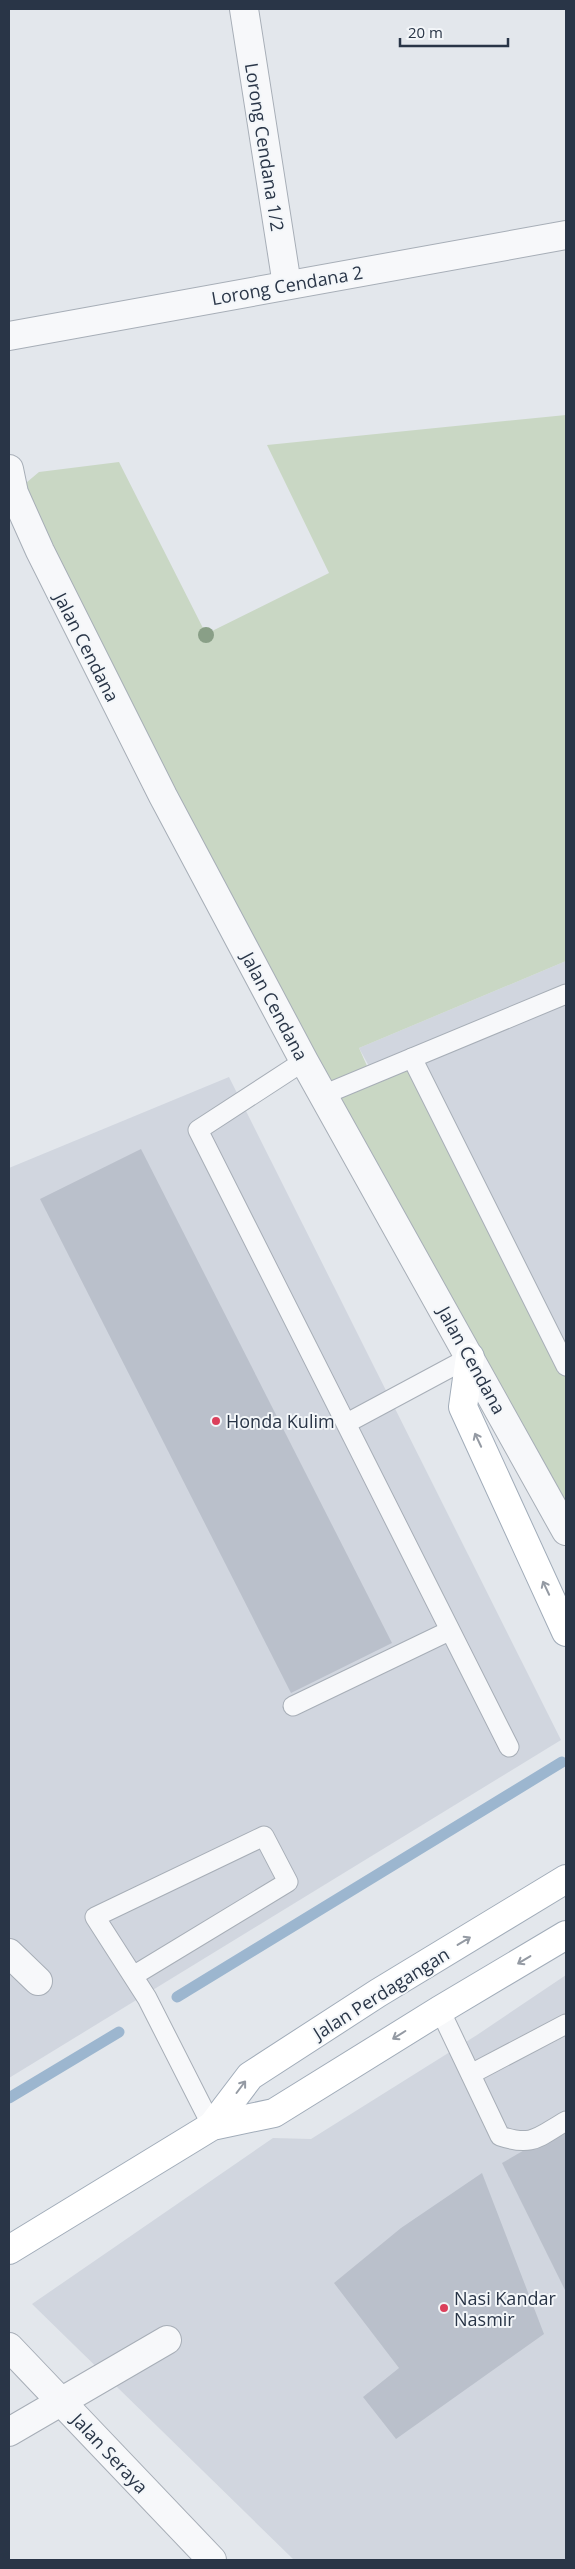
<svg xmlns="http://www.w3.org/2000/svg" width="575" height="2569" viewBox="0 0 575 2569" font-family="'Open Sans',sans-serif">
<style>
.built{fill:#d1d6df}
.green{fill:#c9d7c4}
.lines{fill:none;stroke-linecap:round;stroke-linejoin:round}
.stream{stroke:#9cb6cf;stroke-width:11}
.building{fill:#bac0cb}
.lane-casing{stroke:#a7aeb7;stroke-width:21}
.street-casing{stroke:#a7aeb7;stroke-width:30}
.primary-casing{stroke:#a1acb9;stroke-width:30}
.lane{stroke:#f7f8fa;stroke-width:19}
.street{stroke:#f7f8fa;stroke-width:28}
.primary{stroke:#fff;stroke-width:28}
.tree{fill:#899f87}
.oneway{stroke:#949aa3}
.poi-dot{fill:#db3f5b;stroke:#f3f6f9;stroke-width:2}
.labels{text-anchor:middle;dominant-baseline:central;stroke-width:4;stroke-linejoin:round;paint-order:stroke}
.street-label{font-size:18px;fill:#293547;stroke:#f3f6f9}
.poi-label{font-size:18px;fill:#293547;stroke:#f3f6f9;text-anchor:start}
</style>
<rect width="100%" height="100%" fill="#e3e7ec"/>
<!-- built -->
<g class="built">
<polygon points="566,961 566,1423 359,1048"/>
<polygon points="229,1077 561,1740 9,2078 9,1168"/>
<polygon points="566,1975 566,2560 294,2560 32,2304 273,2138 311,2139 477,2035"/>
</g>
<!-- green -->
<polygon class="green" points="566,415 566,961 359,1048 371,1075 412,1058 566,1366 566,1531 14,493 39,472 119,462 206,634 329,573 267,445"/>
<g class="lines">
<!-- stream -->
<g class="stream">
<polyline points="177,1997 562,1762"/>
<polyline points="9,2098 119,2032"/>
</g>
</g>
<!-- building -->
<g class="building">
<polygon points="141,1149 392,1643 291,1693 40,1199"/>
<polygon points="566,2126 566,2292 502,2163"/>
<polygon points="482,2173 544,2334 396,2439 363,2397 399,2368 334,2283 401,2228"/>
</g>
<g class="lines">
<defs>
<g id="lane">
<polyline points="412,1058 566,1366"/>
<polyline points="304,1061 198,1130 509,1747"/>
<polyline points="323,1095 566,994"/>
<polyline points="347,1423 470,1357"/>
<polyline points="293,1706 449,1631"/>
<polyline points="133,1976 288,1882 264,1836 95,1917 147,1998 212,2126"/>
<path d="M 440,2010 L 500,2136 C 533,2147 538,2137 566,2121"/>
<polyline points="471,2074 566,2024"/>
</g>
<g id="street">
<polyline points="244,9 287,285"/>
<polyline points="9,336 566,235"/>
<polyline points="9,469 14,493 40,551 163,796 304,1061 566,1531"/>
<polyline points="9,1953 38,1981"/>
<polyline points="9,2347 212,2560"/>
<polyline points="9,2432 167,2340"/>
</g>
<g id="primary">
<polyline points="470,1357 463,1407 566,1632"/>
<polyline points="212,2126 250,2076 378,1993 566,1879"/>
<polyline points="9,2250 212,2126 274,2113 440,2010 566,1935"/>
</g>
</defs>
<!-- lane casing -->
<use href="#lane" class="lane-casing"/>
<!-- street casing -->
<use href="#street" class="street-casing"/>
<!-- primary casing -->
<use href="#primary" class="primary-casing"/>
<!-- lane -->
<use href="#lane" class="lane"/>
<!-- street -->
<use href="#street" class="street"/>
<!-- primary -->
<use href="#primary" class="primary"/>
</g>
<!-- trees -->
<circle class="tree" cx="206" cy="635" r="8"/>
<!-- one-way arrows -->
<defs><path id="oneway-shaft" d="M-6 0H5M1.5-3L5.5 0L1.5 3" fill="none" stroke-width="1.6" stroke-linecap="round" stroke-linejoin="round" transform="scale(1.25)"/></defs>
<g class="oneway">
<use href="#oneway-shaft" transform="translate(478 1440) rotate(-115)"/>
<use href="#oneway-shaft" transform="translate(546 1588) rotate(-115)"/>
<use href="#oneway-shaft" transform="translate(464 1941) rotate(-31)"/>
<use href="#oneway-shaft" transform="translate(524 1960) rotate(149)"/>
<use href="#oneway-shaft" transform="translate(399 2035) rotate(148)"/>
<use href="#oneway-shaft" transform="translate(241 2087) rotate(-53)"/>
</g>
<!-- markers -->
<g class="poi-dot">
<circle cx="216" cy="1421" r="5"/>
<circle cx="444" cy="2308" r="5"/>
</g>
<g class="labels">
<!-- street labels -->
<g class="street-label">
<text transform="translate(265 147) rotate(81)">Lorong Cendana 1/2</text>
<text transform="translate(287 285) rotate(-10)">Lorong Cendana 2</text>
<text transform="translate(87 647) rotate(63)">Jalan Cendana</text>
<text transform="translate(275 1006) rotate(62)">Jalan Cendana</text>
<text transform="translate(472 1360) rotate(61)">Jalan Cendana</text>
<text transform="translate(381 1993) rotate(-32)">Jalan Perdagangan</text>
<text transform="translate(110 2453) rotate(47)">Jalan Seraya</text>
</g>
<!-- poi labels -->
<g class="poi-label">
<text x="226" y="1421">Honda Kulim</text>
<text x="454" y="2298">Nasi Kandar<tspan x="454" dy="21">Nasmir</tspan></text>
</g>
</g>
<!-- border -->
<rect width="575" height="2569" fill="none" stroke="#293547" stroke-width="20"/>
<!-- scale -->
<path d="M400 38v8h108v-8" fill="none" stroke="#293547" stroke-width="2.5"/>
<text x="408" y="38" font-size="15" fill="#293547" stroke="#f3f6f9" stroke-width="4" paint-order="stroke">20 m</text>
</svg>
